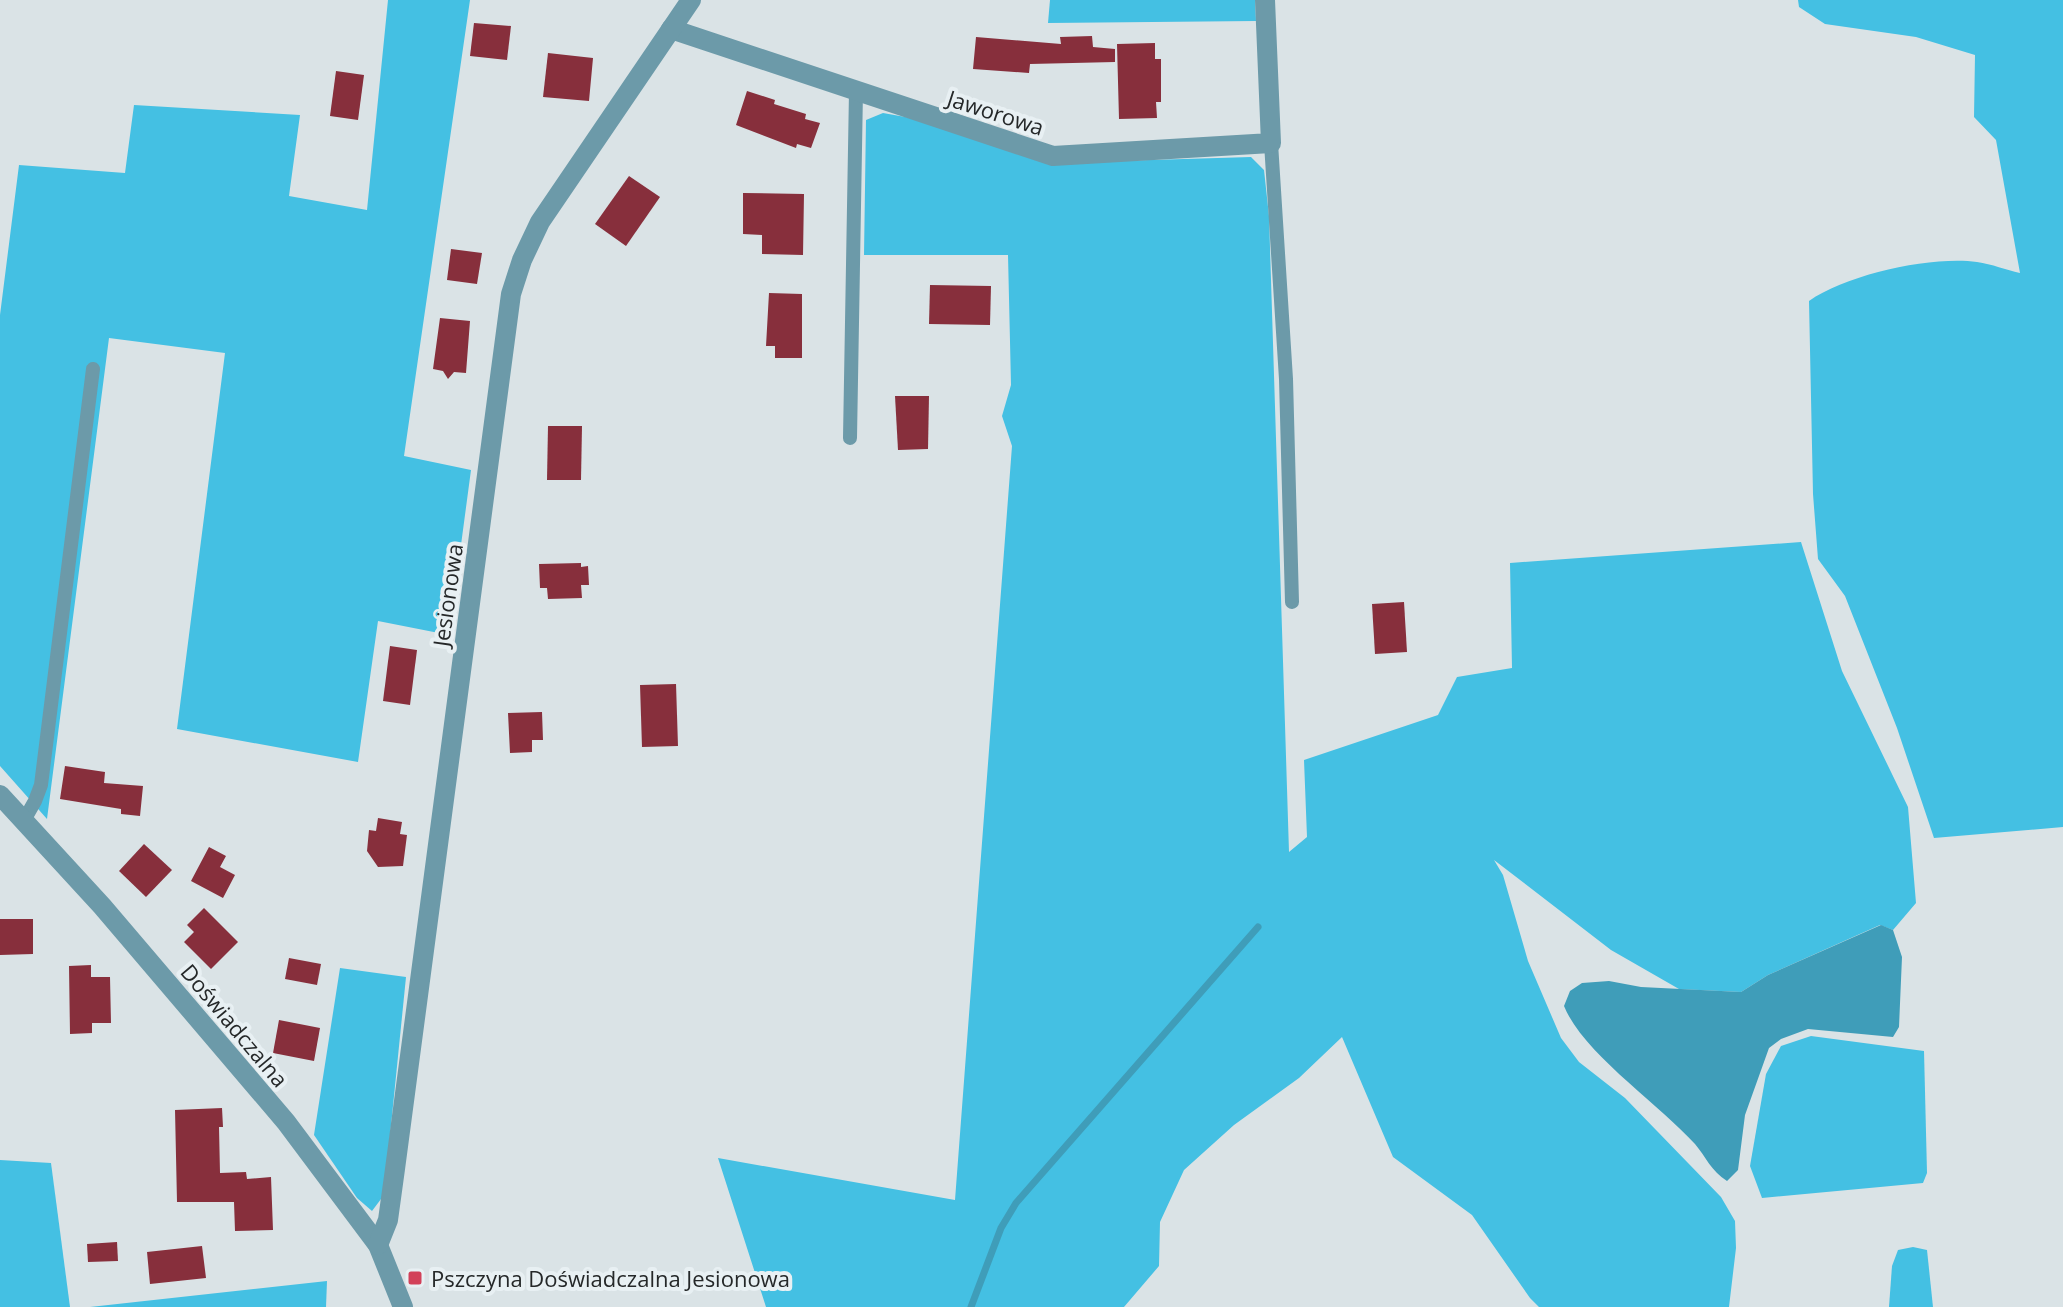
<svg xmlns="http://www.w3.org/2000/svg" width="2063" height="1307" viewBox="0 0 2063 1307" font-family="'Open Sans',sans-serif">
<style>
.green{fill:#44c0e3}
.water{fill:#3f9db9}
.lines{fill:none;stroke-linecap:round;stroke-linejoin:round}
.stream{stroke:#3f9db9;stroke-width:7}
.building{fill:#872f3c}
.lane{stroke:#6c9aa9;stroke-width:14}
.street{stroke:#6c9aa9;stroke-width:20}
.poi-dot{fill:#d24159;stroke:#e8f0f3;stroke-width:3}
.labels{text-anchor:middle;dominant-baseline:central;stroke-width:8;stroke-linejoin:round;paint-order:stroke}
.street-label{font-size:22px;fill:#252829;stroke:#e8f0f3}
.poi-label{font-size:22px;fill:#252829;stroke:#e8f0f3;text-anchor:start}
</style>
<rect width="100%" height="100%" fill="#dae3e6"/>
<!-- green -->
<g class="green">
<polygon points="388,0 470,0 404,456 471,470 449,635 378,621 358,762 177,729 225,353 109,338 47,819 0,766 0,315 19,165 125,173 134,105 300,115 289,196 367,210"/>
<polygon points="1050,0 1255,0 1256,21 1048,23"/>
<path d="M 1798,0 L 2063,0 L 2063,827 L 1934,838 L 1897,728 L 1845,596 L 1818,559 L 1813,494 L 1809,301 C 1848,274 1931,256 1977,262 C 1992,264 2006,270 2020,273 L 1996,140 L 1974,117 L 1975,55 L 1916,37 L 1825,24 L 1799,7 Z"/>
<polygon points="883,113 911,118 1049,163 1251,157 1264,170 1269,216 1289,852 1307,837 1304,760 1438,715 1457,677 1512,668 1510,563 1801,542 1842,671 1908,807 1916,903 1893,930 1880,925 1768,975 1741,992 1679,989 1611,950 1494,860 1503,875 1528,961 1561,1038 1579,1062 1625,1098 1721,1197 1735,1221 1736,1248 1729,1307 1539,1307 1530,1298 1472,1215 1393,1157 1342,1037 1299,1078 1234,1125 1184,1170 1160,1222 1159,1266 1124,1307 766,1307 718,1158 955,1200 1012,446 1002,416 1011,385 1008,255 864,255 866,120"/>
<polygon points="340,968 406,977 384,1195 372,1211 357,1198 314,1135"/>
<polygon points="1811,1036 1924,1051 1927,1173 1923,1183 1762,1198 1750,1166 1766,1074 1781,1046"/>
<polygon points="0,1160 51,1163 70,1307 0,1307"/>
<polygon points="1913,1247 1927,1250 1933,1307 1889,1307 1892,1266 1898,1250"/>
<polygon points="327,1281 326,1307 90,1307"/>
</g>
<!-- water -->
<path class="water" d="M 1881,925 L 1893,930 L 1902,957 L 1899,1027 L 1893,1037 L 1808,1029 L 1781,1039 L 1769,1048 L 1745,1115 L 1738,1170 L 1727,1181 C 1711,1171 1706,1157 1695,1144 C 1659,1104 1583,1053 1564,1006 L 1570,991 L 1582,983 L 1609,981 L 1641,987 L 1741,992 L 1768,975 Z"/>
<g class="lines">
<!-- stream -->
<polyline class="stream" points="971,1307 1001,1228 1016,1203 1258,927"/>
</g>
<!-- building -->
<g class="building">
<polygon points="474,23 511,26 507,60 470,56"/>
<polygon points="1092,36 1093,47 1115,49 1115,62 1030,64 1029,73 973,69 976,37 1061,44 1060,37"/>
<polygon points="1155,43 1155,59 1161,59 1161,102 1156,102 1157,118 1119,119 1117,44"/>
<polygon points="548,53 593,58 589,101 543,97"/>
<polygon points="336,71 364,75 358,120 330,116"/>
<polygon points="747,91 775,100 774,104 806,114 805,119 820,123 811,148 797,144 796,148 736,125"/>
<polygon points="629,176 660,197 626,246 595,224"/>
<polygon points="743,193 804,194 803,255 762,254 762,235 743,234"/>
<polygon points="451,249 482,253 477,284 447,280"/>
<polygon points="930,285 991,286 990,325 929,324"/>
<polygon points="769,293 802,294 802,358 775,358 775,346 766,346"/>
<polygon points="440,318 470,321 466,373 454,372 448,379 443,371 433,369"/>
<polygon points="895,396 929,396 928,449 898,450"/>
<polygon points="548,426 582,426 581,480 547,480"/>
<polygon points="581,563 581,567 588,566 589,585 581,585 582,598 548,599 547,588 540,588 539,564"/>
<polygon points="1404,602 1407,652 1375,654 1372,604"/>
<polygon points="390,646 417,650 410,705 383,701"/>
<polygon points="676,684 678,746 642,747 640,685"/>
<polygon points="542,712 543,740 532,740 532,752 510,753 508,713"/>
<polygon points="65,766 105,772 104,783 143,786 140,816 121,814 121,809 60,799"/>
<polygon points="378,818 402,822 400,834 407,835 403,866 378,867 367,851 369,830 376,831"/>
<polygon points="144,844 172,870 146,897 119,871"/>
<polygon points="209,847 226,856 220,867 235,875 223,898 191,881"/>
<polygon points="204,908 238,942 211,969 184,942 194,932 187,925"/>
<polygon points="0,919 33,919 33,954 0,955"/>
<polygon points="289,958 321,964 317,985 285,979"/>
<polygon points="91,965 91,977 110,977 111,1023 92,1023 92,1033 70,1034 69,966"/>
<polygon points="279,1020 320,1028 314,1061 273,1053"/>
<polygon points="222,1108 223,1127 219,1127 220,1173 246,1172 247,1179 271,1177 273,1230 235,1231 234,1202 177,1202 175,1110"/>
<polygon points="117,1242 118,1261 88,1262 87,1244"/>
<polygon points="202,1246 206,1278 150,1284 147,1252"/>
</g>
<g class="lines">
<!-- lane -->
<g class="lane">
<polyline points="1271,143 1286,379 1292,602"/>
<polyline points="850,438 856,91"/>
<polyline points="23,822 35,801 41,785 93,369"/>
</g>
<!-- street -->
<g class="street">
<polyline points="671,29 1053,156 1271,143 1265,0"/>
<polyline points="0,795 102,906 286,1122 378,1245 403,1307"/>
<polyline points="378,1245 388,1220 395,1169 511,294 522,260 540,222 691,0"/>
</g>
</g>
<!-- markers -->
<rect class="poi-dot" x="407" y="1270" width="16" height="16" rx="4"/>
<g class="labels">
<!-- street labels -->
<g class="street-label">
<text transform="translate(996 112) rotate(18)">Jaworowa</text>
<text transform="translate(447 595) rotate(-82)">Jesionowa</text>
<text transform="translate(235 1025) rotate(50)">Doświadczalna</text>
</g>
<!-- poi labels -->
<g class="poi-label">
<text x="431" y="1278">Pszczyna Doświadczalna Jesionowa</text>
</g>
</g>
</svg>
